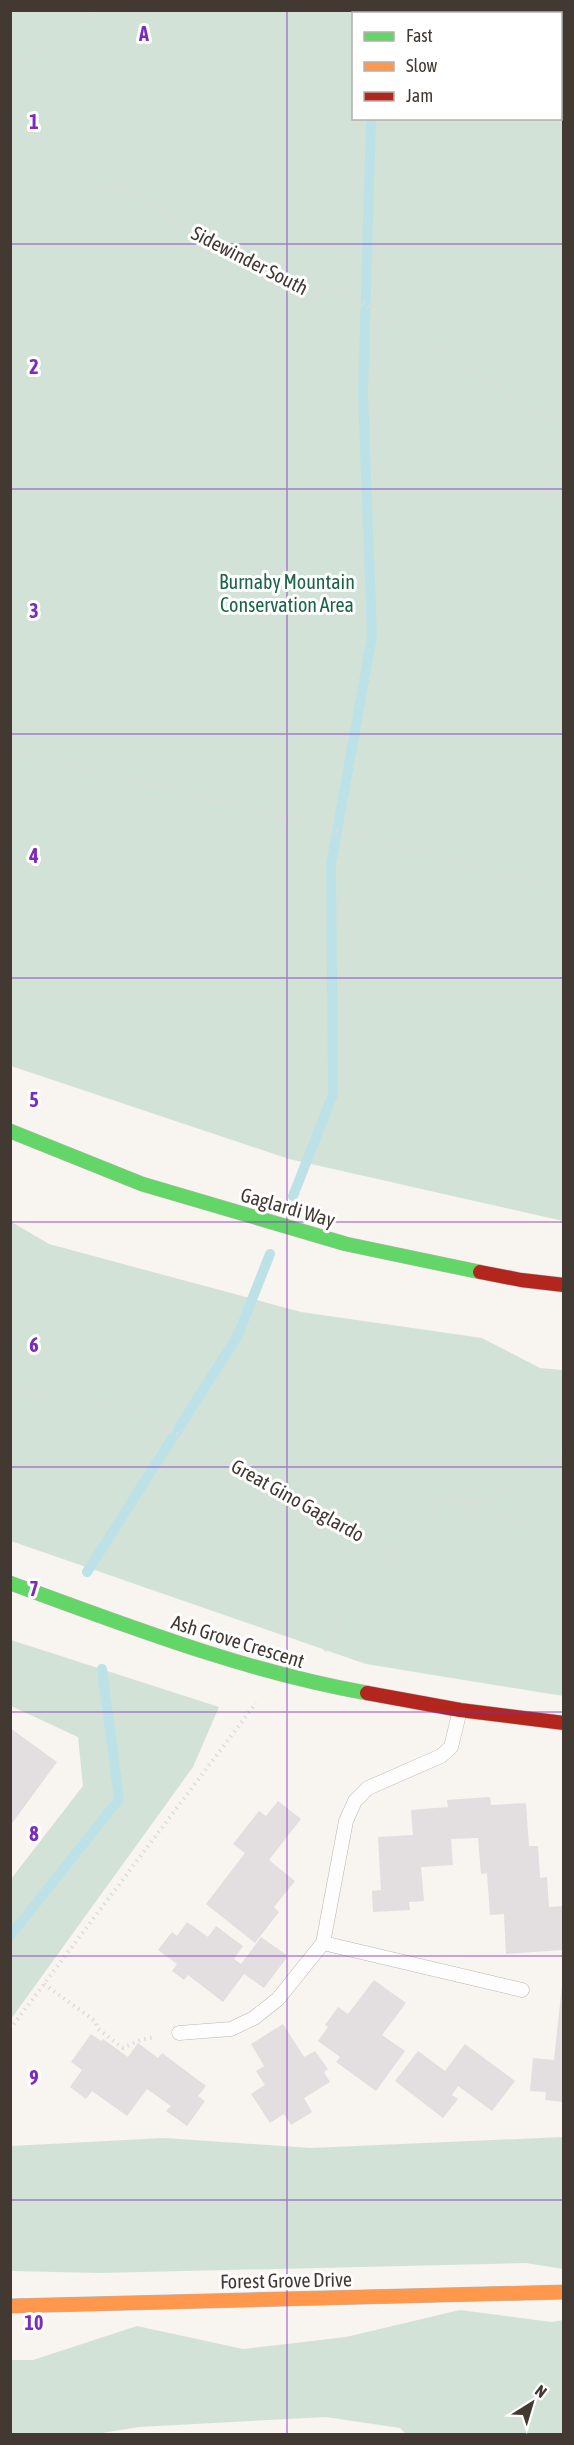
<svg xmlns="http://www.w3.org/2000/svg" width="574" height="2445" viewBox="0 0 574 2445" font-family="'Asap Condensed',sans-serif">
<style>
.green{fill:#d3e2d7;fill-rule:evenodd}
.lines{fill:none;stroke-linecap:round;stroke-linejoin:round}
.stream{stroke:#bce2e7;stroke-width:10}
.building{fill:#e3dee0}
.lane-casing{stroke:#bcb6b1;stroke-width:15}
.fast-casing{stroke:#bcb6b1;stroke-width:15}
.slow-casing{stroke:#bcb6b1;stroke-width:15}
.jam-casing{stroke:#bcb6b1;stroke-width:15}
.path{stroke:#dedddc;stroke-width:4;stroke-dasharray:1.5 4.5;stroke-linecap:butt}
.lane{stroke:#fefdfd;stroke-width:14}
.fast{stroke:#63d668;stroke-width:14}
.slow{stroke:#ff974d;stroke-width:14}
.jam{stroke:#b3261e;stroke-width:14}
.grid{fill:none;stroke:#7b2cbf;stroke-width:1.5;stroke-opacity:0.55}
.labels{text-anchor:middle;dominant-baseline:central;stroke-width:6;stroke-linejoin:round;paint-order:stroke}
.street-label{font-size:20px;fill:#423932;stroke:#fff}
.park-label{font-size:20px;fill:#1a6546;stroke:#fff}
.grid-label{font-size:20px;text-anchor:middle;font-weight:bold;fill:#7b2cbf;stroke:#fff;stroke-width:6;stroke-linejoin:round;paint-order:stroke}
</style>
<rect width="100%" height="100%" fill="#f8f4f0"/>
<!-- green -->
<g class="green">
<path d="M 11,10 L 563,11 L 563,1221 L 289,1159 L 11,1066 ZM 354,14 L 560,14 L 560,118 L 354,118 Z"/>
<polygon points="10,1221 49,1244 301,1312 482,1338 540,1368 563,1370 563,1696 366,1664 11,1541"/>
<polygon points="11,1640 219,1707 193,1767 11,2019 11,1879 83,1786 78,1737 11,1706"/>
<polygon points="563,2137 563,2269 526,2263 100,2273 11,2271 11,2146 164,2138 311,2148"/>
<polygon points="460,2310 552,2322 563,2320 563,2434 406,2434 400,2428 326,2417 139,2427 96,2434 11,2434 11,2360 33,2360 137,2326 243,2349 346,2337"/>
</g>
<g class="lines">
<!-- stream -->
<g class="stream">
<polyline points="393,14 394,10"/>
<polyline points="293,1196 333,1094 331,865 372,636 363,394 371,118"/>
<polyline points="87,1572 238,1335 270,1254"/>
<polyline points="10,1936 119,1799 102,1669"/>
</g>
</g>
<!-- building -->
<g class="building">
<polygon points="10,1728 57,1762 10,1826"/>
<polygon points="490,1797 491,1805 526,1803 529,1846 538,1846 540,1878 547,1877 549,1907 564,1906 564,1950 506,1954 504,1914 490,1915 487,1873 481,1874 478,1838 451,1839 453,1865 421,1867 424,1901 409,1902 410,1910 373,1912 372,1891 381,1890 378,1837 413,1835 411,1810 448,1807 447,1800"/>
<polygon points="278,1801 301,1819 269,1860 295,1881 274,1907 279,1912 255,1943 206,1904 245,1853 233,1844 259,1811 266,1816"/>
<polygon points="187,1922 208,1937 216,1926 243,1946 234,1959 241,1964 261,1937 288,1956 264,1988 244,1974 223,2002 188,1975 184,1980 172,1971 177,1964 158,1950 172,1932 177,1936"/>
<polygon points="374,1980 406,2003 382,2035 405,2051 376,2091 336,2062 340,2057 318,2041 328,2027 325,2025 338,2007 348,2014"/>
<polygon points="562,1986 564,1986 564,2102 545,2100 546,2092 530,2091 533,2058 554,2060"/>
<polygon points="283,2024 304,2057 315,2051 328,2069 324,2072 330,2082 304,2098 312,2112 291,2125 284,2114 270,2123 251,2094 265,2085 256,2071 264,2066 251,2044"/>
<polygon points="91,2034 101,2041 103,2039 128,2057 138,2043 158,2058 162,2053 206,2086 198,2096 205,2101 187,2126 166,2111 171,2106 147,2089 127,2116 92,2091 86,2099 70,2087 82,2070 71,2062"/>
<polygon points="465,2044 515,2081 492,2111 458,2086 452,2095 458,2099 443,2118 395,2081 418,2051 445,2071"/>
</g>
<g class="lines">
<defs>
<g id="lane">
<polyline points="323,1943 522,1990"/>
<polyline points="179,2033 231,2029 254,2018 278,1999 323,1943 346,1821 355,1801 368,1788 441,1756 451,1747 460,1710"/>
</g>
<g id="fast">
<polyline points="10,1131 142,1184 346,1244 480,1272"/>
<path d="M 10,1583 C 128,1626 243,1671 367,1693"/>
</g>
<polyline id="slow" points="10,2306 564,2292"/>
<g id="jam">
<polyline points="480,1272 521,1280 564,1285"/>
<polyline points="367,1693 460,1710 564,1723"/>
</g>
</defs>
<!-- lane casing -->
<use href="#lane" class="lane-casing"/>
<!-- fast casing -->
<use href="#fast" class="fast-casing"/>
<!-- slow casing -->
<use href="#slow" class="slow-casing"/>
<!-- jam casing -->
<use href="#jam" class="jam-casing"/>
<!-- path -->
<g class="path">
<polyline points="10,72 19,62 92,14 103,10"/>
<polyline points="10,113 25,131 69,155 96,188 125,188 205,240 311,293 344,292 564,427"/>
<polyline points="564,456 542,473 551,498 564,501"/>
<polyline points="10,750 395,845 564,891"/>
<polyline points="10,1389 130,1410 299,1497 394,1554 441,1499 564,1538"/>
<polyline points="452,1500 483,1503 561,1453 564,1446"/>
<polyline points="325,1651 343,1619 394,1554"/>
<polyline points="44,1984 95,2021 98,2029 123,2048 140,2040 156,2037"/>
<polyline points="10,2029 256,1703"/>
</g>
<!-- lane -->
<use href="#lane" class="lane"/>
<!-- fast -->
<use href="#fast" class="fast"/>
<!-- slow -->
<use href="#slow" class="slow"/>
<!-- jam -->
<use href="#jam" class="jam"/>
</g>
<!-- grid -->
<path class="grid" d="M 287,10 L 287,2434M 10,244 L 564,244M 10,489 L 564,489M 10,734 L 564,734M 10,978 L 564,978M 10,1222 L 564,1222M 10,1467 L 564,1467M 10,1712 L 564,1712M 10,1956 L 564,1956M 10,2200 L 564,2200"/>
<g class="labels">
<!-- street labels -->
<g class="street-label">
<text transform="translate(250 260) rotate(27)">Sidewinder South</text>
<text transform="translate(288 1207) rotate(16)">Gaglardi Way</text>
<text transform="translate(298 1500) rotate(29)">Great Gino Gaglardo</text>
<text transform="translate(238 1641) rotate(17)">Ash Grove Crescent</text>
<text transform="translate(286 2280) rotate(-1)">Forest Grove Drive</text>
</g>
<!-- park labels -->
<g class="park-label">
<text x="287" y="581">Burnaby Mountain<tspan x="287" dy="23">Conservation Area</tspan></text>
</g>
</g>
<g class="grid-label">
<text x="144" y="41">A</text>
<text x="34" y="129">1</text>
<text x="34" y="374">2</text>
<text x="34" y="618">3</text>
<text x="34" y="863">4</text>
<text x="34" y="1107">5</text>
<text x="34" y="1352">6</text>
<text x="34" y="1596">7</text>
<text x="34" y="1841">8</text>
<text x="34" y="2085">9</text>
<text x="34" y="2330">10</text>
</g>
<!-- border -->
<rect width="574" height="2445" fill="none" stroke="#423932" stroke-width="24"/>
<!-- legend -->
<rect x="352" y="12" width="210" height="108" fill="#ffffff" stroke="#b3b0ad" stroke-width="1.5"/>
<rect x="364" y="32" width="30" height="9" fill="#63d668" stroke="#b3b0ad" stroke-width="1.5"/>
<text x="406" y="42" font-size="18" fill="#423932">Fast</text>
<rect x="364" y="62" width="30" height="9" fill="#ff974d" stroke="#b3b0ad" stroke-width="1.5"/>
<text x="406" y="72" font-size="18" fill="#423932">Slow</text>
<rect x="364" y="92" width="30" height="9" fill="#b3261e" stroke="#b3b0ad" stroke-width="1.5"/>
<text x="406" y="102" font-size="18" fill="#423932">Jam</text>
<!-- north arrow -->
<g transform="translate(532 2403) rotate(37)" stroke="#ffffff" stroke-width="4.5" paint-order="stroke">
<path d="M0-4.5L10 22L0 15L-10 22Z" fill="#423932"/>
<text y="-9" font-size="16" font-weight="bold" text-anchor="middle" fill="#423932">N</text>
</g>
</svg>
